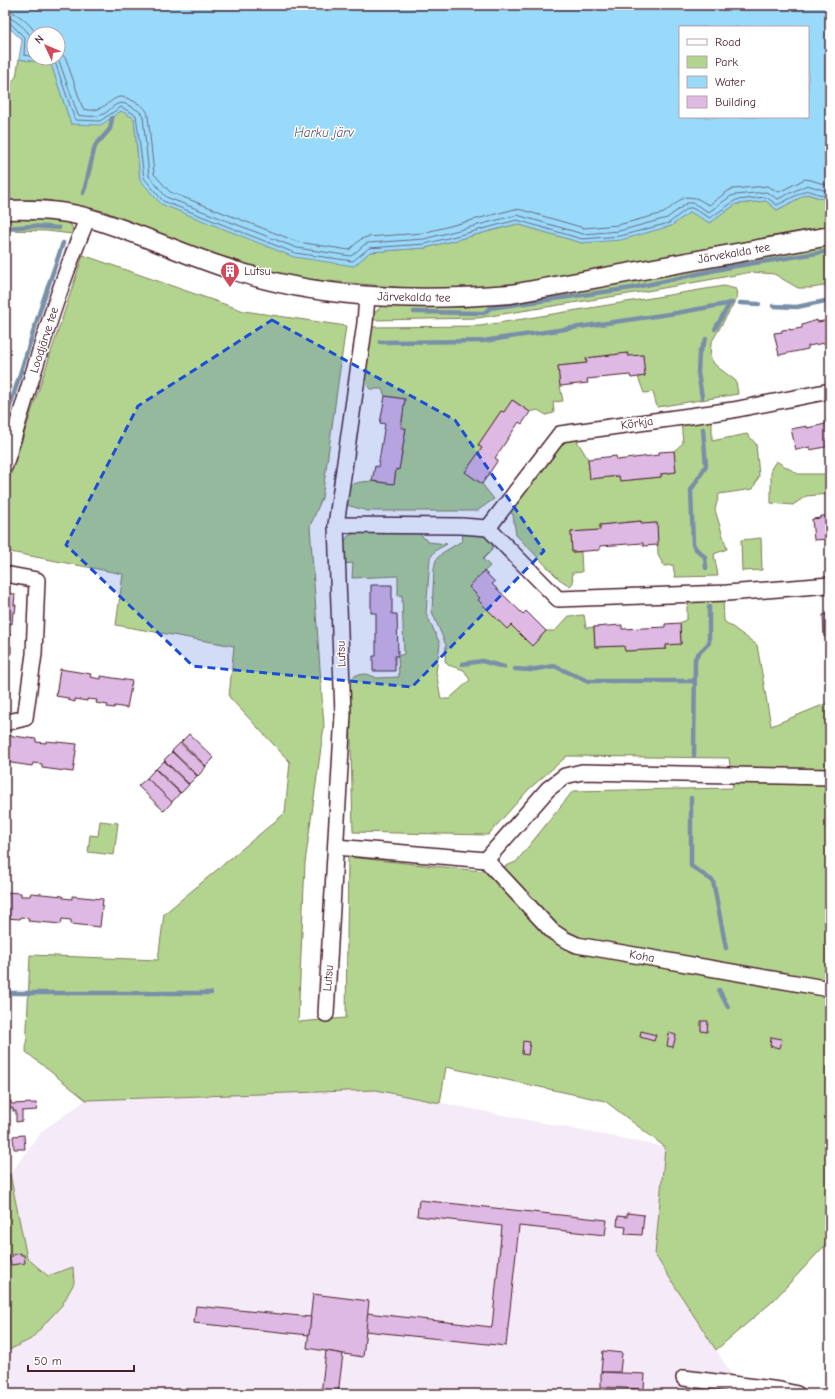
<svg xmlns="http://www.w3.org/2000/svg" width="835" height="1399" viewBox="0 0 835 1399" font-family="'Comic Neue',sans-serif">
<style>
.built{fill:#f5eaf7}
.green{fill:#b3d48e;stroke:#7e7a5c}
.water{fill:#99dafb;stroke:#798fa8;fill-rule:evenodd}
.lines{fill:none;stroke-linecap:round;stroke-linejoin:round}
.shore{stroke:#6a6a7e;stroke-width:1}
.stream{stroke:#798fa8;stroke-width:4.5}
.building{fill:#ddb9e3;stroke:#4a1f2b}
.minor-casing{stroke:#4a1f2b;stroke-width:18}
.tertiary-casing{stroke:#4a1f2b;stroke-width:21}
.minor{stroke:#fff;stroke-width:15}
.tertiary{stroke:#fff;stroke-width:18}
.marked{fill:#1d4ed8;fill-opacity:0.2;stroke:#1d4ed8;stroke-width:3;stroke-dasharray:8 5;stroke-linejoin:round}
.labels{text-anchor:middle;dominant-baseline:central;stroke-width:3;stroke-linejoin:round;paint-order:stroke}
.street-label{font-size:12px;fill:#4a1f2b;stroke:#fff}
.poi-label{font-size:12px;fill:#4a1f2b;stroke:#fff;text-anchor:start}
.water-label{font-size:13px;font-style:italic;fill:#625769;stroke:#fff}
</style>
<rect width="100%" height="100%" fill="#fff"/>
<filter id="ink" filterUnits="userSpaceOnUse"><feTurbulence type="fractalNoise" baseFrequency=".025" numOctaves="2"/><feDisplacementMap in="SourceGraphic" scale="8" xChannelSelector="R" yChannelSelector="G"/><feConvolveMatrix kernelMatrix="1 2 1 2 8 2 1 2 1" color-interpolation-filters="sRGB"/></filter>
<g filter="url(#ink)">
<!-- built -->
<polygon class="built" points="376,1090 665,1147 655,1255 744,1394 5,1394 5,1352 31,1339 62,1305 48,1276 27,1257 10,1174 42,1131 86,1100"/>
<!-- green -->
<g class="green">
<polygon points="19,59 51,64 71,124 122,111 134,118 140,180 354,266 370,252 425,248 517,224 582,243 671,226 690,211 710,223 736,204 766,201 777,210 807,194 830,201 830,226 504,286 417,289 294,278 199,249 104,211 46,200 5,200 5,88 16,77"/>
<path d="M 5,218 C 18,218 63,216 71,225 C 73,227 73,231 72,234 L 47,231 L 5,230 Z"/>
<polygon points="830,244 830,285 811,288 798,288 774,274 752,272 647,291 478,318 374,320 372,315 382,306 466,307 509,302 695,270"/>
<polygon points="83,255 244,311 346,326 322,498 310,526 324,726 305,863 298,1022 346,1018 348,857 491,872 516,862 573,791 733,788 729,758 567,756 529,789 488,835 353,832 350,701 347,683 356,675 367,674 377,678 399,677 398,656 404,654 402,595 398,596 398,576 352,578 353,563 344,564 344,543 348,536 358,532 419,533 428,542 447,544 436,550 430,558 426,613 440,644 436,672 441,699 449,699 470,680 464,670 448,665 445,661 446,645 432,612 434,568 436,560 442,553 462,541 463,532 483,533 494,543 491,551 483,559 490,566 469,587 480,598 478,600 507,629 511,625 532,646 546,631 555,631 569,616 584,615 586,628 594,627 595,647 624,646 625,651 666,649 666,645 681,644 680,623 687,619 687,607 690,600 723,598 724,621 757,645 771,726 830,702 830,1240 772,1302 716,1350 655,1255 665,1147 605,1101 446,1067 440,1103 376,1090 86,1100 26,1052 30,955 158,960 164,914 285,813 290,762 229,697 234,646 116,625 123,574 5,551 5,492"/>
<path d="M 724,286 L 736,289 L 737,298 L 711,343 L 710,357 L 715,365 L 736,381 L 738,394 L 657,407 L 653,392 L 644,393 L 638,377 L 645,376 L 643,355 L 628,356 L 627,353 L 587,358 L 587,363 L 558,366 L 560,386 L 563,401 L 553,402 L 554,413 L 546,415 L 538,410 L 530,412 L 513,400 L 504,412 L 501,411 L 478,445 L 482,448 L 465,472 L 482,484 L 494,499 L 477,511 L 368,511 L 343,504 L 346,488 C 360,478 378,482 394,484 L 396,469 L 399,469 L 406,429 L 401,428 L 405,399 L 385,396 L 382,389 L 370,389 L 364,381 L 371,327 L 480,326 Z"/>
<polygon points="712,420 712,441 747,434 756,444 759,476 753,489 719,494 715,510 727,549 714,554 718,576 675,577 673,565 664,566 658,555 657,523 641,524 641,521 600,525 600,530 571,532 572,552 581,552 582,572 572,573 573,583 570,586 559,579 516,535 513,515 509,510 561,443 574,436 588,459 590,479 619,476 620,481 661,477 661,474 676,472 674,451 683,443 681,422"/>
<polygon points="776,461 798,474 830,474 830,494 806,496 793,505 771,503 771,469"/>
<polygon points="761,538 762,570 742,571 741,540"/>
<polygon points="100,821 118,823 114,855 88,852 90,835 98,836"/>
<polygon points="5,1174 10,1174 27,1258 48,1276 73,1267 74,1283 62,1305 31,1339 5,1352"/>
</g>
<!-- water -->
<path class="water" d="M 5,5 L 830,5 L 830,201 L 807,194 L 777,210 L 766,201 L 736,204 L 710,223 L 690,212 L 671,226 L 621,240 L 582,243 L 517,224 L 425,248 L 370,252 L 354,266 L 294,257 L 161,204 L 140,180 L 134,118 L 121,111 L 101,125 L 71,124 L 51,64 L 19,59 L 22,40 L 5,24 ZM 680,27 L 808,27 L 808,117 L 680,117 ZM 34,34 L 58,34 L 58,58 L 34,58 Z"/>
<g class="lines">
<!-- shore -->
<g class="shore">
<path d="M 5,10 C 16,11 31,24 36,34"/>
<path d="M 5,16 C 12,17 28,30 31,37 C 32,41 30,46 30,50 L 34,52"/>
<polyline points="5,21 9,22 25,38 24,55 34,57"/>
<path d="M 58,50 L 62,54 L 66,59 L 83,109 C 87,110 94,111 98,109 C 117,101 114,90 137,103 C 143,106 147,109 148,116 L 154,174 L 170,192 L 298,242 L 349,250 L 361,239 L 367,237 L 423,233 L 515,209 L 522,210 L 584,228 L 618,225 L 664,213 L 680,200 L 686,197 L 696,198 L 709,205 L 728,191 L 733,189 L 767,186 L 779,192 L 805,179 L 811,180 L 830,186"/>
<polyline points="40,58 52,60 55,62 75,120 100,121 121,107 136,115 144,178 163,201 295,253 353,261 369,248 425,244 517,220 582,239 620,236 669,223 688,208 692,208 710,218 736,200 766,197 777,205 807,190 830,198"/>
<path d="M 58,58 L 78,115 C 84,116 92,117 98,116 C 113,113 113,96 132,107 C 137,110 141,111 143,117 L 149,176 L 166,197 L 297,248 L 351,256 L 364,245 L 368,243 L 424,239 L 517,215 L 583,234 L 619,231 L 667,218 L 687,203 L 693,203 L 709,212 L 731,196 L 735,195 L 766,192 L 778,199 L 807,185 L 830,192"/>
</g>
<!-- stream -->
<g class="stream">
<polyline points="83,193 85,188 95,146 110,129 112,118"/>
<polyline points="5,228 32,226 59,228"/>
<polyline points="740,303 759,304"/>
<polyline points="773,306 797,307 830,300"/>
<polyline points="414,312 484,313 490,308 632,288 730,267 830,251"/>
<polyline points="715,329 730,303"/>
<polyline points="380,342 483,341 676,313 732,303"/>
<polyline points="702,397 698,373 699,353 706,339"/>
<polyline points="5,422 43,301 63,243"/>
<polyline points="703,429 706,466 691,490 693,544 696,549 705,557 706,568"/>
<polyline points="462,664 482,661 504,667"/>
<polyline points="515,669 530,670 554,666 588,681 694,681"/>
<polyline points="694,755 695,659 697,655 709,643 709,607"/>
<polyline points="691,798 691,866 713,881 726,948"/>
<polyline points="719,990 728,1007"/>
<polyline points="5,993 211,993"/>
</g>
</g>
<!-- building -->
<g class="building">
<polygon points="817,320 817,322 830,320 830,342 808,346 808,349 779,355 774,333 782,332 782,330 790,329 790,330 802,328 802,325"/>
<polygon points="628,353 628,356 643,355 645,376 631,378 630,375 587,379 588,383 560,386 558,366 587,363 586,358"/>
<polygon points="385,396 405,399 401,428 406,428 399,470 396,469 394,484 372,481 375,466 378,467 385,424 380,423"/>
<polygon points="512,400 530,412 522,424 519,422 495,458 498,460 482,484 465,472 482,448 478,445 501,411 504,412"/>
<polygon points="830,423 830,446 810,450 810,447 796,450 791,429 807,426 807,428"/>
<polygon points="674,451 676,472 661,474 661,477 620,481 619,476 590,479 588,459 616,456 617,460 659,455 659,452"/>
<polygon points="821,516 828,516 828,518 830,518 830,539 814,540 812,519 821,518"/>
<polygon points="641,521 641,524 657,523 658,545 643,546 643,543 600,546 600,550 572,552 571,532 600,530 600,525"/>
<polygon points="484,571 495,582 492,584 523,614 526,611 546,631 532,646 511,625 507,629 478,600 480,598 469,587"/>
<polygon points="371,585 392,585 392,614 397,614 398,656 395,656 395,671 373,671 373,656 376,656 376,613 371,613"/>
<polygon points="5,593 15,594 14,605 16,605 15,613 13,612 12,624 9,623 8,634 10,634 9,646 11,646 11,653 9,653 8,664 5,664"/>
<polygon points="830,614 830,636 824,637 823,615"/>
<polygon points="680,623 681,644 666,645 666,649 625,651 624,646 595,647 594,627 622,625 622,629 665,627 665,624"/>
<polygon points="60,669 91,674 90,677 101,679 101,676 132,681 127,708 115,706 114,708 107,707 108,705 96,703 97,700 87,699 87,701 75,699 75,702 68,700 68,698 56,696"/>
<polygon points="189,734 214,758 206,766 181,742"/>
<polygon points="6,735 36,739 36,742 46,743 46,741 77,744 73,772 42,768 42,764 33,763 32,766 5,762"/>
<polygon points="180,743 206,767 198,776 172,751"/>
<polygon points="172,752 197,776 189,784 164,760"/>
<polygon points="164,761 189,785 181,793 156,769"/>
<polygon points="155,769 180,793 172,802 147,778"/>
<polygon points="147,778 172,802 164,811 138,786"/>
<polygon points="5,892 21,893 21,896 30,896 31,893 63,896 63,898 72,899 72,896 103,899 100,927 71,924 71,920 62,919 61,924 28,921 29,918 21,917 20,919 5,918"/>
<polygon points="701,1021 708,1021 707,1032 701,1031"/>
<polygon points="641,1031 656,1035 654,1041 640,1037"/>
<polygon points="669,1033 676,1035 673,1047 667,1046"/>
<polygon points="771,1037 782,1039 780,1048 770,1046"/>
<polygon points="523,1041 530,1042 528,1055 522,1054"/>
<polygon points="5,1101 11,1101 11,1104 36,1103 37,1110 22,1111 22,1121 16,1122 16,1111 13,1111 13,1108 5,1108"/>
<polygon points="24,1135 25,1149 14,1149 13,1136"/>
<polygon points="419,1200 607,1220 605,1235 519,1226 506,1346 365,1331 367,1313 492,1327 502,1226 417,1216"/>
<polygon points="627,1213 644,1215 642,1235 625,1234 626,1227 617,1226 618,1216 627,1217"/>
<polygon points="21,1253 21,1255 24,1255 25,1263 11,1265 9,1257 13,1256 12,1255"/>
<polygon points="313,1294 369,1301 363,1357 307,1348"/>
<polygon points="196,1306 311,1317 309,1335 194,1323"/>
<polygon points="326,1351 343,1354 338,1394 321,1394"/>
<polygon points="603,1351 622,1353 620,1372 601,1372"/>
<polygon points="601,1372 645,1374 644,1389 601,1387"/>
</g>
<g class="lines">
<defs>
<g id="minor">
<path d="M 5,465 C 31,382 54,297 88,217"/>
<polyline points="336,525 461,526 488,528 558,599 727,593 830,585"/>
<polyline points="488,528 560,434 733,410 830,391"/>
<polyline points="5,574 37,580 34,654 25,718 5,723"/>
<polyline points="336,847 486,860 552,931 564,939 577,945 830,989"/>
<polyline points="486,860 548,789 565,776 582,772 830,777"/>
<polyline points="326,1014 343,714 336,525 365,323 367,296"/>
<polyline points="684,1378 780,1390 797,1394"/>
</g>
<path id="tertiary" d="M 5,210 C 32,209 63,210 89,218 C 141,233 190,258 242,273 C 329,300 422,301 511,294 L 830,236"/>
</defs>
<!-- minor casing -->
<use href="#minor" class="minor-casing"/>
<!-- tertiary casing -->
<use href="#tertiary" class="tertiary-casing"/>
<!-- minor -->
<use href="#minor" class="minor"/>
<!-- tertiary -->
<use href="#tertiary" class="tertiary"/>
</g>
</g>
<!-- marked area -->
<path class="marked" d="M 272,320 L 455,420 L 544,551 L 412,687 L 193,666 L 66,545 L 138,406 Z"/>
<!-- icons -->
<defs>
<symbol id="building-pin" viewBox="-11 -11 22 30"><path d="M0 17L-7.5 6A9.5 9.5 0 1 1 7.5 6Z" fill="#d1495b" stroke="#fff"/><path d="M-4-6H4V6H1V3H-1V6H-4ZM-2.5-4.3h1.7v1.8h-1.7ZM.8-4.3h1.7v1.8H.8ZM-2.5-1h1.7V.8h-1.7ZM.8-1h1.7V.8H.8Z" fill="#fff"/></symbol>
</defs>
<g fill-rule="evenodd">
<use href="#building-pin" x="219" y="260" width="22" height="30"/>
</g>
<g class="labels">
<!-- street labels -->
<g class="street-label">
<text transform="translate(734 253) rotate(-10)">Järvekalda tee</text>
<text transform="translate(414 297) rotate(1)">Järvekalda tee</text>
<text transform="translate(44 340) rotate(-72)">Loodjärve tee</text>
<text transform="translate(637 423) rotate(-8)">Kõrkja</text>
<text transform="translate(341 654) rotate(-92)">Lutsu</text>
<text transform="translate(642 956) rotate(10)">Koha</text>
<text transform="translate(328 978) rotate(-86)">Lutsu</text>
</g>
<!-- poi labels -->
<g class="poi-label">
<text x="244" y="271">Lutsu</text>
</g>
<!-- water labels -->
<g class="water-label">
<text x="324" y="132">Harku järv</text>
</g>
</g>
<!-- margin -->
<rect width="835" height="1399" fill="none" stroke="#fff" stroke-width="20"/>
<rect x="10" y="10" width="815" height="1379" fill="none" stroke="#4a1f2b" stroke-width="1.5" filter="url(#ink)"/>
<!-- legend -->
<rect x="679" y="26" width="130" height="92" fill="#ffffff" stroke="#b7a5aa"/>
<rect x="687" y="39" width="20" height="6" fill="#ffffff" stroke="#b7a5aa"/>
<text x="715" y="46" font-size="12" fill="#4a1f2b">Road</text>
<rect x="687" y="56" width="20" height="12" fill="#b3d48e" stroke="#b7a5aa"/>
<text x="715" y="66" font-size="12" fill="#4a1f2b">Park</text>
<rect x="687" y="76" width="20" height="12" fill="#99dafb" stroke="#b7a5aa"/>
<text x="715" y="86" font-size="12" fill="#4a1f2b">Water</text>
<rect x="687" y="96" width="20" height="12" fill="#ddb9e3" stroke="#b7a5aa"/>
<text x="715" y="106" font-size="12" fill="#4a1f2b">Building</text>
<!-- north arrow -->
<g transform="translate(46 46) rotate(314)"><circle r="19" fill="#ffffff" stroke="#b7a5aa"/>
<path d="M0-3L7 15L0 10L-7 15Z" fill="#d1495b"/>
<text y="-6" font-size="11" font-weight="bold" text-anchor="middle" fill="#4a1f2b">N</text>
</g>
<!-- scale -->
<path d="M28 1365v6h106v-6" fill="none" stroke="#4a1f2b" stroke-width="2"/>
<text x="34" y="1365" font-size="12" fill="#4a1f2b" stroke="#ffffff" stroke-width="3" paint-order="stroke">50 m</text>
</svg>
